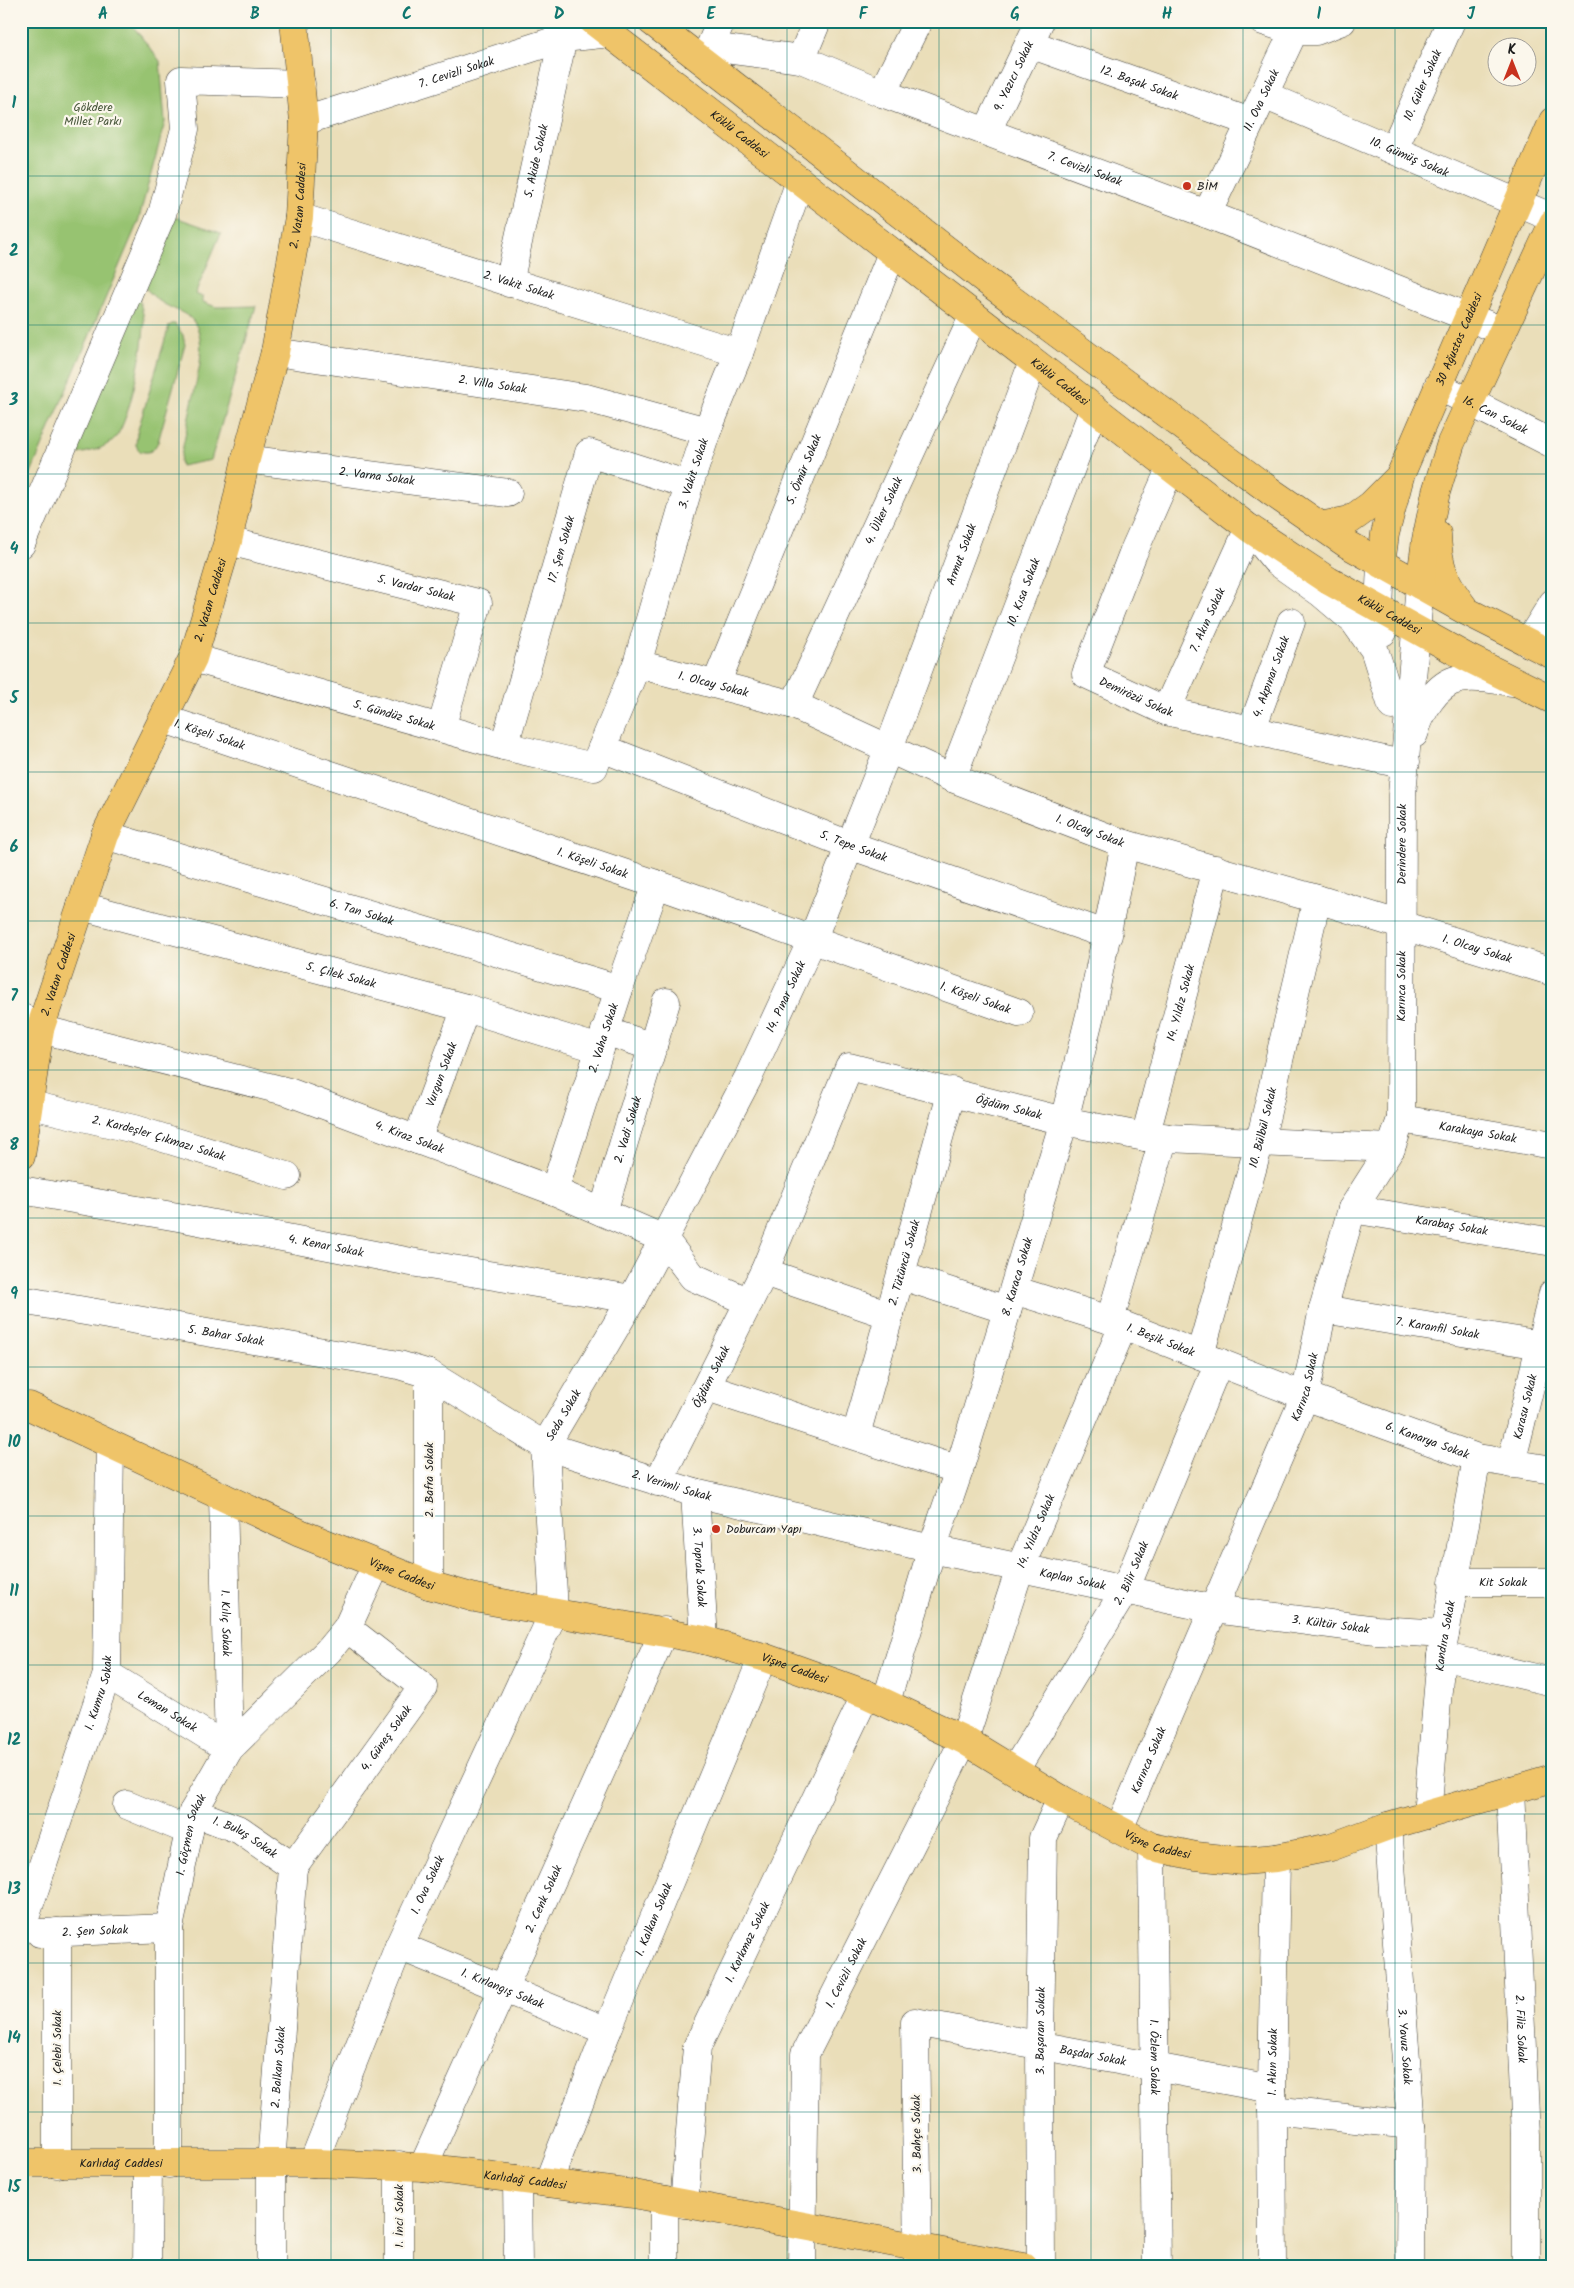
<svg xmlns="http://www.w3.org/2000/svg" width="1574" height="2288" viewBox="0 0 1574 2288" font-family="Kalam,sans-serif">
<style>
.green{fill:#97c371;stroke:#5a7046}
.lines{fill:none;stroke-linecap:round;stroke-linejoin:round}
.minor-casing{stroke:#3b3934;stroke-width:29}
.major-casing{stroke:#3b3934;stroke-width:29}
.minor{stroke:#fff;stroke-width:28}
.major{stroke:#efc469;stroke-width:28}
.grid{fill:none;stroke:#0f766e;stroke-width:1;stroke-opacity:0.55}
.poi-dot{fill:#c8321e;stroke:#fbf7ec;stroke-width:2}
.labels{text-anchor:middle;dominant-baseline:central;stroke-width:4.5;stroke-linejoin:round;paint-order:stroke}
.street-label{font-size:12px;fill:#1c1c1c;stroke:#fbf7ec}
.park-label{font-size:12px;fill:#47563a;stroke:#fbf7ec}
.poi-label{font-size:12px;fill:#1c1c1c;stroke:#fbf7ec;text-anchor:start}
.neatline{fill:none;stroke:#0f766e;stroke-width:2}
.grid-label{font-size:16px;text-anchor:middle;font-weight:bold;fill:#0f766e}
</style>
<rect width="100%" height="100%" fill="#fbf7ec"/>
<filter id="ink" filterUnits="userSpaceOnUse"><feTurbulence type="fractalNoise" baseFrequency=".02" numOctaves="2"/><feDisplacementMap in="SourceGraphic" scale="10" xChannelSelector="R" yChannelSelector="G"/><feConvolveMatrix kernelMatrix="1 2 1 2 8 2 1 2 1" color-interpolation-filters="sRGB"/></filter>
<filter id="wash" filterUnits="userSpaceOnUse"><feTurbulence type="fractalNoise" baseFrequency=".0096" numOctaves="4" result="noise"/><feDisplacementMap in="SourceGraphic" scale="20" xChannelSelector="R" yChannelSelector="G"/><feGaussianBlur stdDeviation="1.12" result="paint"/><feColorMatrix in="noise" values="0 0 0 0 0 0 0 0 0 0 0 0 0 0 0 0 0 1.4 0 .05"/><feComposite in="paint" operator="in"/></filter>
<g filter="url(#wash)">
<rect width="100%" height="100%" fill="#eadeb9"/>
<!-- green -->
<g class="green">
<polygon points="21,21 129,21 160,61 165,122 138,222 21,496"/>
<path d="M 172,216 L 221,233 L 195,294 L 203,297 L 203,302 L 216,307 L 256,306 L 211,460 L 181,466 L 180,461 L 200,364 C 206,298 172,323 145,287 Z"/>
<path d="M 138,297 C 141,305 143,312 144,320 C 145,342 130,422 115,438 C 102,452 79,454 61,456 Z"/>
<path d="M 172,324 L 175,324 L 183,335 L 185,345 L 158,442 C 153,451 150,454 139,451 L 136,445 L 137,433 L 169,326 Z"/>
</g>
</g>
<g filter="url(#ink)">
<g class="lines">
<defs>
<g id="minor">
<polyline points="1263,21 1294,31"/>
<path id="s1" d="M 1030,44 L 1250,122"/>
<polyline points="710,47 721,21"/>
<polyline points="801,59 817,21"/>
<path id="s2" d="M 703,60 L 710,47 L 801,59 L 882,93 L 1207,214 L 1503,331"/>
<polyline points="882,93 918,21"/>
<path id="s3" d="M 1264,95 L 1553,218"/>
<path id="s4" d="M 304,121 L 563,38 L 611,33"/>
<path id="s5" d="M 987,131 L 1040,21"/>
<path id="s6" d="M 1394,149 L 1451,21"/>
<path id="s7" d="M 1207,214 L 1294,31 L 1316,31 L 1342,21"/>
<path id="s8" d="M 299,217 L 739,353"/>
<path id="s9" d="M 509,283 L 563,38"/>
<path id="s10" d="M 275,352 L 586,398 L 707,431"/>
<path id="s11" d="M 1438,386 L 1553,444"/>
<path id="s12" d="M 246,459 L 508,493"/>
<path id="s13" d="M 1171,467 L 1133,553 L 1086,674 L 1166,711 L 1397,763 L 1406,762"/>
<path id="s14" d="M 228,541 L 478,603 L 441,728"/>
<polyline points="21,544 162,214 185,129 181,80 301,84"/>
<polyline points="1381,564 1379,609 1383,632"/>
<polyline points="1528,643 1553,603"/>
<path id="s15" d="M 193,658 L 504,746 L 594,767 L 637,664 L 689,485 L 707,431 L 739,353 L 800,181"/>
<path id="s16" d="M 637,664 L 794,705 L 952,778 L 1125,844 L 1317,899 L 1553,972"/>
<path id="s17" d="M 716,684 L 892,253"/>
<path id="s18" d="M 794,705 L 973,317"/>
<path id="s19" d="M 1166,711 L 1249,528 L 1276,561 L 1321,593 L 1354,621 L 1374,649 L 1392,706"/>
<path id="s20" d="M 164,719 L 656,884 L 1019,1013"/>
<path id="s21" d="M 1251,731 L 1291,622"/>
<path d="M 1414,734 C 1420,714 1435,684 1459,679 C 1476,675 1496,680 1513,682"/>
<path id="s22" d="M 504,746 L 589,453 L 689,485"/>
<path id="s23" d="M 602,748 L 852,846 L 1108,935"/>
<path id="s24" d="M 952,778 L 1094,408"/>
<path id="s25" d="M 105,835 L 619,989"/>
<path id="s26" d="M 81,906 L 466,1008 L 600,1049"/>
<path id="s27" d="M 21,1017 L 40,1029 L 289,1092 L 554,1191 L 664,1239 L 693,1277 L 749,1302"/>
<polyline points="605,1031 653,1047"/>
<path id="s28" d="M 31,1105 L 134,1129 L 287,1176"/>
<path id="s29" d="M 1401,1119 L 1553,1145"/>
<path id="s30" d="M 1145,1137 L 1216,869"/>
<path id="s31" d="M 417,1140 L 466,1008"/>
<path id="s32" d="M 21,1190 L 178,1217 L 411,1262 L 632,1299"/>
<path id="s33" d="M 554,1191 L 619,989 L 656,884"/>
<path id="s34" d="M 1352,1209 L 1553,1242"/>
<path id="s35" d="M 603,1212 L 666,1002"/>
<polyline points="764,1272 890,1315"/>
<polyline points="902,1276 1007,1310"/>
<path id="s36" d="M 1014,1290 L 1110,1320 L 1305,1396 L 1477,1458 L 1553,1470"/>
<path id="s37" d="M 21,1300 L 399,1365 L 429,1374 L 545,1446 L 695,1493 L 932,1549 L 1214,1609 L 1376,1630 L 1445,1634"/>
<path id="s38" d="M 1323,1309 L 1553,1347"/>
<polyline points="1110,1320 1164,1137"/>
<path id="s39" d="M 1200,1355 L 1260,1141 L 1317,899"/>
<polyline points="429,1374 429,1585"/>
<polyline points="707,1388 959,1470"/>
<path id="s40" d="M 856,1435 L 952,1091"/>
<path id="s41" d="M 1511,1464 L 1553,1293"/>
<path id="s42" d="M 658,1482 L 764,1272 L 849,1067 L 1064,1121 L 1145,1137 L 1391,1148"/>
<path id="s43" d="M 695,1493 L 704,1640"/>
<path id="s44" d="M 223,1497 L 229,1749"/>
<path id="s45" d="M 1453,1582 L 1553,1582"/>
<polyline points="1441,1656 1553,1682"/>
<path id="s46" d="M 107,1674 L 229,1749"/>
<path id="s47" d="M 886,1702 L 932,1549 L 959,1470 L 1064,1121 L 1091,1011 L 1125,844"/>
<path id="s48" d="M 1015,1770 L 1125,1590 L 1219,1362"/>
<path id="s49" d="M 1510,1790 L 1526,2136 L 1526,2267"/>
<polyline points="127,1805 189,1831"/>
<path id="s50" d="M 193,1812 L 240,1830 L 293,1867"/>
<path id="s51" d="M 1427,1815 L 1441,1656 L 1477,1458"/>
<path id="s52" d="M 1388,1826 L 1411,2125 L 1410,2267"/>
<path id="s53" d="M 1119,1829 L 1305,1396 L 1323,1309 L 1352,1209 L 1391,1148 L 1401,1119 L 1402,795 L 1420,585"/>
<path id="s54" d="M 1152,1847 L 1157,2267"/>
<path id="s55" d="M 293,1867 L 423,1687 L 347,1628"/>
<path id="s56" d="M 21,1930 L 107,1674 L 110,1444"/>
<polyline points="57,1932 57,2164"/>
<path id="s57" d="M 40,1933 L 169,1928"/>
<path id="s58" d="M 399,1946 L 607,2031"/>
<polyline points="1272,2110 1411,2125"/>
<path id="s59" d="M 313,2163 L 399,1946 L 554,1612 L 545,1446 L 632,1299 L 748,1078 L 812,940 L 889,748 L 1033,362"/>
<path id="s60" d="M 169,2164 L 169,1928 L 193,1812 L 229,1749 L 328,1651 L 347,1628 L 376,1565"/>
<path id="s61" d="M 423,2167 L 664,1631"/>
<polyline points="517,2179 518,2267"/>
<path id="s62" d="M 548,2183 L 607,2031 L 763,1657"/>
<path id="s63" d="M 684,2204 L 697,2047 L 866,1694"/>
<polyline points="147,2267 148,2164"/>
<path id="s64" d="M 271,2267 L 271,2164 L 293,1867"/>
<polyline points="399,2267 399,2165"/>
<polyline points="664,2267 664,2200"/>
<path id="s65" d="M 802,2267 L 805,2054 L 964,1740 L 1020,1568 L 1123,1326"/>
<path id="s66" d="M 918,2267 L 915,2022 L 1272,2089"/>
<path id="s67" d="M 1041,2267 L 1040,2045 L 1043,1838 L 1061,1799"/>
<path id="s68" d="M 1273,2267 L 1272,2089 L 1276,1858"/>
</g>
<g id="major">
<path id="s69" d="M 593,21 L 1249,528 L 1329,581 L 1466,657 L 1553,700"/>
<polyline points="651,21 988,282 1273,493 1347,544 1468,612 1553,655"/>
<polyline points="1320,526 1350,520 1371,505 1399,477"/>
<path d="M 1437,534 C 1438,567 1445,583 1465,609"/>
<path id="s70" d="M 1381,564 L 1385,534 L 1400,476 L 1553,121"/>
<polyline points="1420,585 1426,540 1436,492 1451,443 1553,223"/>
<path id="s71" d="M 21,1156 L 40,1029 L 105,835 L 193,658 L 228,541 L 246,459 L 275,352 L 299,217 L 302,161 L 304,121 L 294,21"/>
<path id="s72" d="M 29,1406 L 300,1533 L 429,1585 L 475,1598 L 704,1640 L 763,1657 L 866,1694 L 964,1740 L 1061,1799 L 1152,1847 L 1196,1856 L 1242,1861 L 1276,1858 L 1331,1847 L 1388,1826 L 1553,1778"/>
<path id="s73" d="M 21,2163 L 313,2163 L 423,2167 L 634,2194 L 1023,2267"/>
</g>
</defs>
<!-- minor casing -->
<use href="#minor" class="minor-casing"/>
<!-- major casing -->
<use href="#major" class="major-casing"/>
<!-- minor -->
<use href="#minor" class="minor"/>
<!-- major -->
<use href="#major" class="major"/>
</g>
</g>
<!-- grid -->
<path class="grid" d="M 179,21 L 179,2267M 331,21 L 331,2267M 483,21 L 483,2267M 635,21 L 635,2267M 787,21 L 787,2267M 939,21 L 939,2267M 1091,21 L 1091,2267M 1243,21 L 1243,2267M 1395,21 L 1395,2267M 21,176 L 1553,176M 21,325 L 1553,325M 21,474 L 1553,474M 21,623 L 1553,623M 21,772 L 1553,772M 21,921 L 1553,921M 21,1070 L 1553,1070M 21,1218 L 1553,1218M 21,1367 L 1553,1367M 21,1516 L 1553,1516M 21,1665 L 1553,1665M 21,1814 L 1553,1814M 21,1963 L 1553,1963M 21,2112 L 1553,2112"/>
<!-- markers -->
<g class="poi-dot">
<circle cx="1187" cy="186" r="5"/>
<circle cx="716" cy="1529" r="5"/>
</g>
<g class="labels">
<!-- street labels -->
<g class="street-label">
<text stroke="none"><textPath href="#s4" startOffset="160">7. Cevizli Sokak</textPath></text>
<text stroke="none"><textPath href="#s5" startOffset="61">9. Yazıcı Sokak</textPath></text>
<text stroke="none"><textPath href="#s1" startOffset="116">12. Başak Sokak</textPath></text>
<text stroke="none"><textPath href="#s6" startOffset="70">10. Güler Sokak</textPath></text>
<text stroke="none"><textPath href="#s7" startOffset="126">11. Ova Sokak</textPath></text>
<text stroke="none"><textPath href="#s69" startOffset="185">Köklü Caddesi</textPath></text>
<text stroke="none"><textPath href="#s3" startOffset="158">10. Gümüş Sokak</textPath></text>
<text stroke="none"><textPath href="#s9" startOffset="125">5. Akide Sokak</textPath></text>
<text stroke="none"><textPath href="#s2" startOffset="411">7. Cevizli Sokak</textPath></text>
<text stroke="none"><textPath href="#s71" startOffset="996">2. Vatan Caddesi</textPath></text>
<text stroke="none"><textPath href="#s8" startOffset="230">2. Vakit Sokak</textPath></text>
<text stroke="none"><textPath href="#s70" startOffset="239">30 Ağustos Caddesi</textPath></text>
<text stroke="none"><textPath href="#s69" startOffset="590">Köklü Caddesi</textPath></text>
<text stroke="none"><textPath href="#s10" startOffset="220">2. Villa Sokak</textPath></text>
<text stroke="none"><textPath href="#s11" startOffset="64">16. Can Sokak</textPath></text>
<text stroke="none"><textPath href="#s17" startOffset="232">5. Ömür Sokak</textPath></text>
<text stroke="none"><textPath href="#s15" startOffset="726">3. Vakit Sokak</textPath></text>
<text stroke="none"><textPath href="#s12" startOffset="132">2. Varna Sokak</textPath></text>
<text stroke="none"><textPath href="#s18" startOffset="214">4. Ülker Sokak</textPath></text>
<text stroke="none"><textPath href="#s22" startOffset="205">17. Şen Sokak</textPath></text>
<text stroke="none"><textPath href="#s59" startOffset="1754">Armut Sokak</textPath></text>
<text stroke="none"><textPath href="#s14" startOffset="194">5. Vardar Sokak</textPath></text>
<text stroke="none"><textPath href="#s24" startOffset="199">10. Kısa Sokak</textPath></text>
<text stroke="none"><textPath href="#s71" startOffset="591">2. Vatan Caddesi</textPath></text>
<text stroke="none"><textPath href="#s69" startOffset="994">Köklü Caddesi</textPath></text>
<text stroke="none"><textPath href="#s19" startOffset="100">7. Akın Sokak</textPath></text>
<text stroke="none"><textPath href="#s21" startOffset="58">4. Akpınar Sokak</textPath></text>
<text stroke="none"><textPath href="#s16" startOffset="79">1. Olcay Sokak</textPath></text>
<text stroke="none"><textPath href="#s13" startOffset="279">Demirözü Sokak</textPath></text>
<text stroke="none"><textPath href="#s15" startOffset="209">5. Gündüz Sokak</textPath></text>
<text stroke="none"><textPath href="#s20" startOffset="48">1. Köşeli Sokak</textPath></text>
<text stroke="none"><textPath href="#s16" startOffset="484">1. Olcay Sokak</textPath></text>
<text stroke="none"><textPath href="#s53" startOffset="1042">Derindere Sokak</textPath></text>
<text stroke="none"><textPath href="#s23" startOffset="270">5. Tepe Sokak</textPath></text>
<text stroke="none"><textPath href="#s20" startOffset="452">1. Köşeli Sokak</textPath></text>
<text stroke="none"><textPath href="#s25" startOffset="268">6. Tan Sokak</textPath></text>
<text stroke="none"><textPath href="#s16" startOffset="889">1. Olcay Sokak</textPath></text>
<text stroke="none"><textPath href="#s71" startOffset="186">2. Vatan Caddesi</textPath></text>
<text stroke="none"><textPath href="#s26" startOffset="269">5. Çilek Sokak</textPath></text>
<text stroke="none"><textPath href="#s53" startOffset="900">Karınca Sokak</textPath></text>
<text stroke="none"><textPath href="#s59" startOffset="1278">14. Pınar Sokak</textPath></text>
<text stroke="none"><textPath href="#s20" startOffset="858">1. Köşeli Sokak</textPath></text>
<text stroke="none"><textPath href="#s30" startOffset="139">14. Yıldız Sokak</textPath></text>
<text stroke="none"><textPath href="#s33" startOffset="161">2. Vaha Sokak</textPath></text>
<text stroke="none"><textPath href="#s31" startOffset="70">Vurgun Sokak</textPath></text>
<text stroke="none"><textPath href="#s42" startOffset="622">Öğdüm Sokak</textPath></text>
<text stroke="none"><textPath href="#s39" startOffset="236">10. Bülbül Sokak</textPath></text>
<text stroke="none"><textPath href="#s35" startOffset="86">2. Vadi Sokak</textPath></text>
<text stroke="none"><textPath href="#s29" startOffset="78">Karakaya Sokak</textPath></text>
<text stroke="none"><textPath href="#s27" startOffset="408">4. Kiraz Sokak</textPath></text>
<text stroke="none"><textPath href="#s28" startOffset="132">2. Kardeşler Çıkmazı Sokak</textPath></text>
<text stroke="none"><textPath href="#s34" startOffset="101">Karabaş Sokak</textPath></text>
<text stroke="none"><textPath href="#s32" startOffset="310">4. Kenar Sokak</textPath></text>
<text stroke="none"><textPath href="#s40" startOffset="179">2. Tütüncü Sokak</textPath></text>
<text stroke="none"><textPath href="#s47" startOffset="445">8. Karaca Sokak</textPath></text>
<text stroke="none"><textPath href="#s38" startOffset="116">7. Karanfil Sokak</textPath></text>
<text stroke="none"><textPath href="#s37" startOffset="208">5. Bahar Sokak</textPath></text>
<text stroke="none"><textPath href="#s36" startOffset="155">1. Beşik Sokak</textPath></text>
<text stroke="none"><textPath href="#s42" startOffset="118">Öğdüm Sokak</textPath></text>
<text stroke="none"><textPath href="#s53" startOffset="480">Karınca Sokak</textPath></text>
<text stroke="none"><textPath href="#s41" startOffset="59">Karasu Sokak</textPath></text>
<text stroke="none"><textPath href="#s59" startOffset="804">Seda Sokak</textPath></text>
<text stroke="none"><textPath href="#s36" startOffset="440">6. Kanarya Sokak</textPath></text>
<text transform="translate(429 1480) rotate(-90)">2. Bafra Sokak</text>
<text stroke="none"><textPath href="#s37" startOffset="684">2. Verimli Sokak</textPath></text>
<text stroke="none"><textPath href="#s65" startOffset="786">14. Yıldız Sokak</textPath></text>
<text stroke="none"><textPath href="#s43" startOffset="74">3. Toprak Sokak</textPath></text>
<text stroke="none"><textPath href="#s48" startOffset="229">2. Bilir Sokak</textPath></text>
<text stroke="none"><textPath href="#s72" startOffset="409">Vişne Caddesi</textPath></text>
<text stroke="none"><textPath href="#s37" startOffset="1096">Kaplan Sokak</textPath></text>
<text stroke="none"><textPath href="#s45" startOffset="50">Kit Sokak</textPath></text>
<text stroke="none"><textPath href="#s44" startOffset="126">1. Kılıç Sokak</textPath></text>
<text stroke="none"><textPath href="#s37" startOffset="1358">3. Kültür Sokak</textPath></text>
<text stroke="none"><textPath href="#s51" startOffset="180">Kandıra Sokak</textPath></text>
<text stroke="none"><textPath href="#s72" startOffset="814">Vişne Caddesi</textPath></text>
<text stroke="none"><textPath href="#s56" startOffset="250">1. Kumru Sokak</textPath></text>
<text stroke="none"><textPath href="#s46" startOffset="71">Leman Sokak</textPath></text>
<text stroke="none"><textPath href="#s55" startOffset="159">4. Güneş Sokak</textPath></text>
<text stroke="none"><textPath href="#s53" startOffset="75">Karınca Sokak</textPath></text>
<text stroke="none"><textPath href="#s60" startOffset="332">1. Göçmen Sokak</textPath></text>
<text stroke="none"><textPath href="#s50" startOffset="58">1. Buluş Sokak</textPath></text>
<text stroke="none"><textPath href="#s72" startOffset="1219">Vişne Caddesi</textPath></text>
<text stroke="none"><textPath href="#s59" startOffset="301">1. Ova Sokak</textPath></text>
<text stroke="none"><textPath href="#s61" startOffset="294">2. Cenk Sokak</textPath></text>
<text stroke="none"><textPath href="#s62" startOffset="284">1. Kalkan Sokak</textPath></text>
<text stroke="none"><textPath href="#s57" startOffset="55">2. Şen Sokak</textPath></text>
<text stroke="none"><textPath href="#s63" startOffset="274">1. Korkmaz Sokak</textPath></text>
<text stroke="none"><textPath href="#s65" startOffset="304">1. Cevizli Sokak</textPath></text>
<text stroke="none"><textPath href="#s58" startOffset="112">1. Kırlangış Sokak</textPath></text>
<text stroke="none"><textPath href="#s49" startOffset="239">2. Filiz Sokak</textPath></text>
<text stroke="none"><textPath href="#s67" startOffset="236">3. Başaran Sokak</textPath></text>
<text stroke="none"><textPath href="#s52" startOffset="221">3. Yavuz Sokak</textPath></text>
<text transform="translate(57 2048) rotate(-90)">1. Çelebi Sokak</text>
<text stroke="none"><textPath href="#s66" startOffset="426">Başdar Sokak</textPath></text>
<text stroke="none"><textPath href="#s54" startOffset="210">1. Özlem Sokak</textPath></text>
<text stroke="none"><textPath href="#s68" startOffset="205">1. Akın Sokak</textPath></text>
<text stroke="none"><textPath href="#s64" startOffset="200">2. Balkan Sokak</textPath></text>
<text transform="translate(917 2134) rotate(-91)">3. Bahçe Sokak</text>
<text stroke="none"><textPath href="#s73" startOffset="100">Karlıdağ Caddesi</textPath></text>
<text stroke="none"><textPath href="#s73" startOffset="505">Karlıdağ Caddesi</textPath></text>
<text transform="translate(399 2216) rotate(-90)">1. İnci Sokak</text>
</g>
<!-- park labels -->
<g class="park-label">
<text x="93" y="107">Gökdere<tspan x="93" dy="14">Millet Parkı</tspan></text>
</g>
<!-- poi labels -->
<g class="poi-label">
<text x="1197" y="186">BİM</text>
<text x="726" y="1529">Doburcam Yapı</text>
</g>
</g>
<!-- margin -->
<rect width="1574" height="2288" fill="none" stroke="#fbf7ec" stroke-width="55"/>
<!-- north arrow -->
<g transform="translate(1512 62)"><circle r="24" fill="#fbf7ec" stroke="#a29f99"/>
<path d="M0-4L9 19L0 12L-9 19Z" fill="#c8321e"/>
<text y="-8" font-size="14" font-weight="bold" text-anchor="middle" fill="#1c1c1c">K</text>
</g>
<rect x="28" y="28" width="1518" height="2232" class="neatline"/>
<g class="grid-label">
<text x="103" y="19">A</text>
<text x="255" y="19">B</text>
<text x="407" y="19">C</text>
<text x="559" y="19">D</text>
<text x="711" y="19">E</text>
<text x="863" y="19">F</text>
<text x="1015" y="19">G</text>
<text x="1167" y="19">H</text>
<text x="1319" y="19">I</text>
<text x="1471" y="19">J</text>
<text x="14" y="108">1</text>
<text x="14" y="256">2</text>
<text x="14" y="405">3</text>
<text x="14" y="554">4</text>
<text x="14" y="703">5</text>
<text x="14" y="852">6</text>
<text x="14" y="1001">7</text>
<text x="14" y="1150">8</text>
<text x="14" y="1299">9</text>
<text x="14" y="1447">10</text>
<text x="14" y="1596">11</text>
<text x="14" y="1745">12</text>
<text x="14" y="1894">13</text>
<text x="14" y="2043">14</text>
<text x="14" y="2192">15</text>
</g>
</svg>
